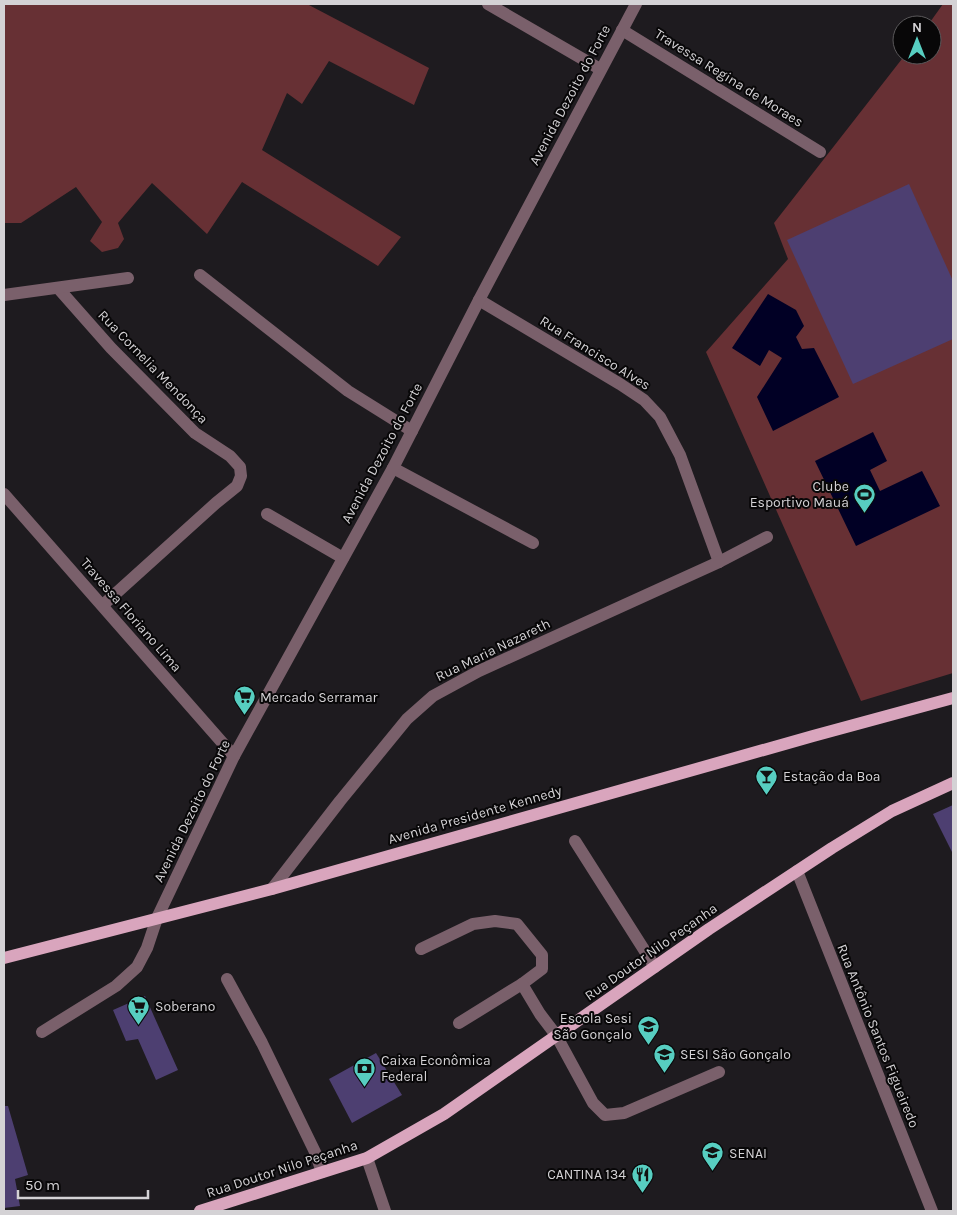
<svg xmlns="http://www.w3.org/2000/svg" width="957" height="1215" viewBox="0 0 957 1215" font-family="Karla,sans-serif">
<style>
.green{fill:#673034}
.water{fill:#010025}
.building{fill:#4d3f71}
.lines{fill:none;stroke-linecap:round;stroke-linejoin:round}
.minor{stroke:#7a606b;stroke-width:12}
.major{stroke:#d9a5bd;stroke-width:12}
.labels{text-anchor:middle;dominant-baseline:central;stroke-width:4;stroke-linejoin:round;paint-order:stroke}
.street-label{font-size:14px;fill:#d4d2d5;stroke:#080708}
.poi-label{font-size:14px;fill:#d4d2d5;stroke:#080708;text-anchor:start}
</style>
<rect width="100%" height="100%" fill="#1e1b1f"/>
<!-- green -->
<g class="green">
<polygon points="4,4 307,4 429,68 414,105 329,61 302,104 287,93 262,150 401,237 378,266 242,182 207,234 152,183 118,223 124,239 118,248 102,252 90,241 102,222 76,187 21,223 4,223"/>
<polygon points="943,4 953,4 953,673 861,701 706,352 788,259 774,223 905,55 932,55 932,25 928,25"/>
</g>
<!-- water -->
<g class="water">
<polygon points="768,294 796,310 804,326 796,337 802,349 814,348 839,397 773,431 757,397 782,358 769,350 760,366 732,348"/>
<polygon points="873,432 887,461 870,470 880,491 922,471 940,506 856,546 815,461"/>
</g>
<!-- building -->
<g class="building">
<polygon points="909,184 953,281 953,339 853,384 787,240"/>
<polygon points="953,805 953,854 933,814"/>
<polygon points="145,996 178,1070 156,1080 138,1039 126,1041 113,1010"/>
<polygon points="376,1053 402,1095 352,1123 329,1079"/>
<polygon points="4,1106 8,1106 28,1175 15,1179 20,1206 4,1208"/>
</g>
<g class="lines">
<!-- minor -->
<g class="minor">
<polyline points="488,4 600,69"/>
<polyline points="622,30 820,152"/>
<polyline points="200,275 348,391 412,431"/>
<polyline points="58,288 111,348 195,433 230,456 240,467 241,476 237,486 216,503 103,605"/>
<polyline points="4,295 128,278"/>
<polyline points="479,300 620,384 644,400 660,417 680,455 719,562"/>
<polyline points="393,468 533,543"/>
<polyline points="4,494 234,756"/>
<polyline points="267,514 343,558"/>
<polyline points="575,841 655,967"/>
<polyline points="797,871 932,1211"/>
<polyline points="272,889 340,801 407,719 433,696 479,671 719,562 767,537"/>
<polyline points="421,949 473,924 495,921 517,924 542,955 542,969 522,984 459,1023"/>
<polyline points="227,979 262,1043 315,1152 322,1172"/>
<polyline points="522,984 540,1014 556,1035 593,1103 605,1115 624,1113 719,1072"/>
<polyline points="42,1032 116,986 137,967 147,948 157,918 234,756 393,468 479,300 636,4"/>
<polyline points="367,1158 385,1211"/>
</g>
<!-- major -->
<g class="major">
<polyline points="4,958 272,889 813,736 953,698"/>
<polyline points="200,1211 367,1158 444,1114 709,929 832,848 892,811 953,783"/>
</g>
</g>
<!-- icons -->
<defs>
<symbol id="stadium-pin" viewBox="-11 -11 22 30"><path d="M0 17L-7.5 6A9.5 9.5 0 1 1 7.5 6Z" fill="#57cec1" stroke="#080708"/><path d="M0-5a6.5 5 0 1 0 0 10a6.5 5 0 1 0 0-10ZM-3.5-1.8h7v3.6h-7Z" fill="#111"/></symbol>
<symbol id="supermarket-pin" viewBox="-11 -11 22 30"><path d="M0 17L-7.5 6A9.5 9.5 0 1 1 7.5 6Z" fill="#57cec1" stroke="#080708"/><path d="M-6-5.5h2.5l.6 2H6L4.5 2H-2.5L-4.4-4H-6ZM-1.5 3.2a1.3 1.3 0 1 0 .1 0ZM3 3.2a1.3 1.3 0 1 0 .1 0Z" fill="#111"/></symbol>
<symbol id="bar-pin" viewBox="-11 -11 22 30"><path d="M0 17L-7.5 6A9.5 9.5 0 1 1 7.5 6Z" fill="#57cec1" stroke="#080708"/><path d="M-6-5H6L.8 .8V4.5H3.5V6h-7V4.5H-.8V.8Z" fill="#111"/></symbol>
<symbol id="school-pin" viewBox="-11 -11 22 30"><path d="M0 17L-7.5 6A9.5 9.5 0 1 1 7.5 6Z" fill="#57cec1" stroke="#080708"/><path d="M0-5L7-2L0 1L-7-2ZM-4 1L0 2.5L4 1V4Q0 6-4 4Z" fill="#111"/></symbol>
<symbol id="bank-pin" viewBox="-11 -11 22 30"><path d="M0 17L-7.5 6A9.5 9.5 0 1 1 7.5 6Z" fill="#57cec1" stroke="#080708"/><path d="M-6-4H6V4H-6ZM0-2.3a2.3 2.3 0 1 0 0 4.6a2.3 2.3 0 1 0 0-4.6Z" fill="#111"/></symbol>
<symbol id="university-pin" viewBox="-11 -11 22 30"><path d="M0 17L-7.5 6A9.5 9.5 0 1 1 7.5 6Z" fill="#57cec1" stroke="#080708"/><path d="M0-5L7-2L0 1L-7-2ZM-4 1L0 2.5L4 1V4Q0 6-4 4Z" fill="#111"/></symbol>
<symbol id="restaurant-pin" viewBox="-11 -11 22 30"><path d="M0 17L-7.5 6A9.5 9.5 0 1 1 7.5 6Z" fill="#57cec1" stroke="#080708"/><path d="M-5-6h1v4h1v-4h1v4h1v-4h1v5L-1.5 .5V6h-2V.5L-5-1ZM5-6V6H3V1.5H1.5Q1.5-4 5-6Z" fill="#111"/></symbol>
</defs>
<g fill-rule="evenodd">
<use href="#stadium-pin" x="852" y="482" width="25" height="34"/>
<use href="#supermarket-pin" x="232" y="684" width="25" height="34"/>
<use href="#bar-pin" x="754" y="764" width="25" height="34"/>
<use href="#supermarket-pin" x="126" y="994" width="25" height="34"/>
<use href="#school-pin" x="636" y="1014" width="25" height="34"/>
<use href="#school-pin" x="652" y="1042" width="25" height="34"/>
<use href="#bank-pin" x="352" y="1056" width="25" height="34"/>
<use href="#university-pin" x="700" y="1140" width="25" height="34"/>
<use href="#restaurant-pin" x="630" y="1162" width="25" height="34"/>
</g>
<g class="labels">
<!-- street labels -->
<g class="street-label">
<text transform="translate(729 78) rotate(32)">Travessa Regina de Moraes</text>
<text transform="translate(570 95) rotate(-62)">Avenida Dezoito do Forte</text>
<text transform="translate(595 353) rotate(32)">Rua Francisco Alves</text>
<text transform="translate(153 367) rotate(46)">Rua Cornelia Mendonça</text>
<text transform="translate(382 453) rotate(-62)">Avenida Dezoito do Forte</text>
<text transform="translate(131 615) rotate(49)">Travessa Floriano Lima</text>
<text transform="translate(493 650) rotate(-26)">Rua Maria Nazareth</text>
<text transform="translate(192 811) rotate(-64)">Avenida Dezoito do Forte</text>
<text transform="translate(475 815) rotate(-16)">Avenida Presidente Kennedy</text>
<text transform="translate(651 952) rotate(-35)">Rua Doutor Nilo Peçanha</text>
<text transform="translate(878 1036) rotate(68)">Rua Antônio Santos Figueiredo</text>
<text transform="translate(282 1169) rotate(-18)">Rua Doutor Nilo Peçanha</text>
</g>
<!-- poi labels -->
<g class="poi-label">
<text x="849" y="486" text-anchor="end">Clube<tspan x="849" dy="16">Esportivo Mauá</tspan></text>
<text x="260" y="697">Mercado Serramar</text>
<text x="783" y="776">Estação da Boa</text>
<text x="155" y="1006">Soberano</text>
<text x="632" y="1018" text-anchor="end">Escola Sesi<tspan x="632" dy="16">São Gonçalo</tspan></text>
<text x="680" y="1054">SESI São Gonçalo</text>
<text x="381" y="1060">Caixa Econômica<tspan x="381" dy="16">Federal</tspan></text>
<text x="729" y="1153">SENAI</text>
<text x="626" y="1174" text-anchor="end">CANTINA 134</text>
</g>
</g>
<!-- border -->
<rect width="957" height="1215" fill="none" stroke="#d4d2d5" stroke-width="10"/>
<!-- north arrow -->
<g transform="translate(917 40)"><circle r="24" fill="#080708" stroke="#5a585a"/>
<path d="M0-4L9 19L0 12L-9 19Z" fill="#57cec1"/>
<text y="-8" font-size="14" font-weight="bold" text-anchor="middle" fill="#d4d2d5">N</text>
</g>
<!-- scale -->
<path d="M18 1190v8h130v-8" fill="none" stroke="#d4d2d5" stroke-width="2.5"/>
<text x="25" y="1190" font-size="15" fill="#d4d2d5" stroke="#080708" stroke-width="4" paint-order="stroke">50 m</text>
</svg>
